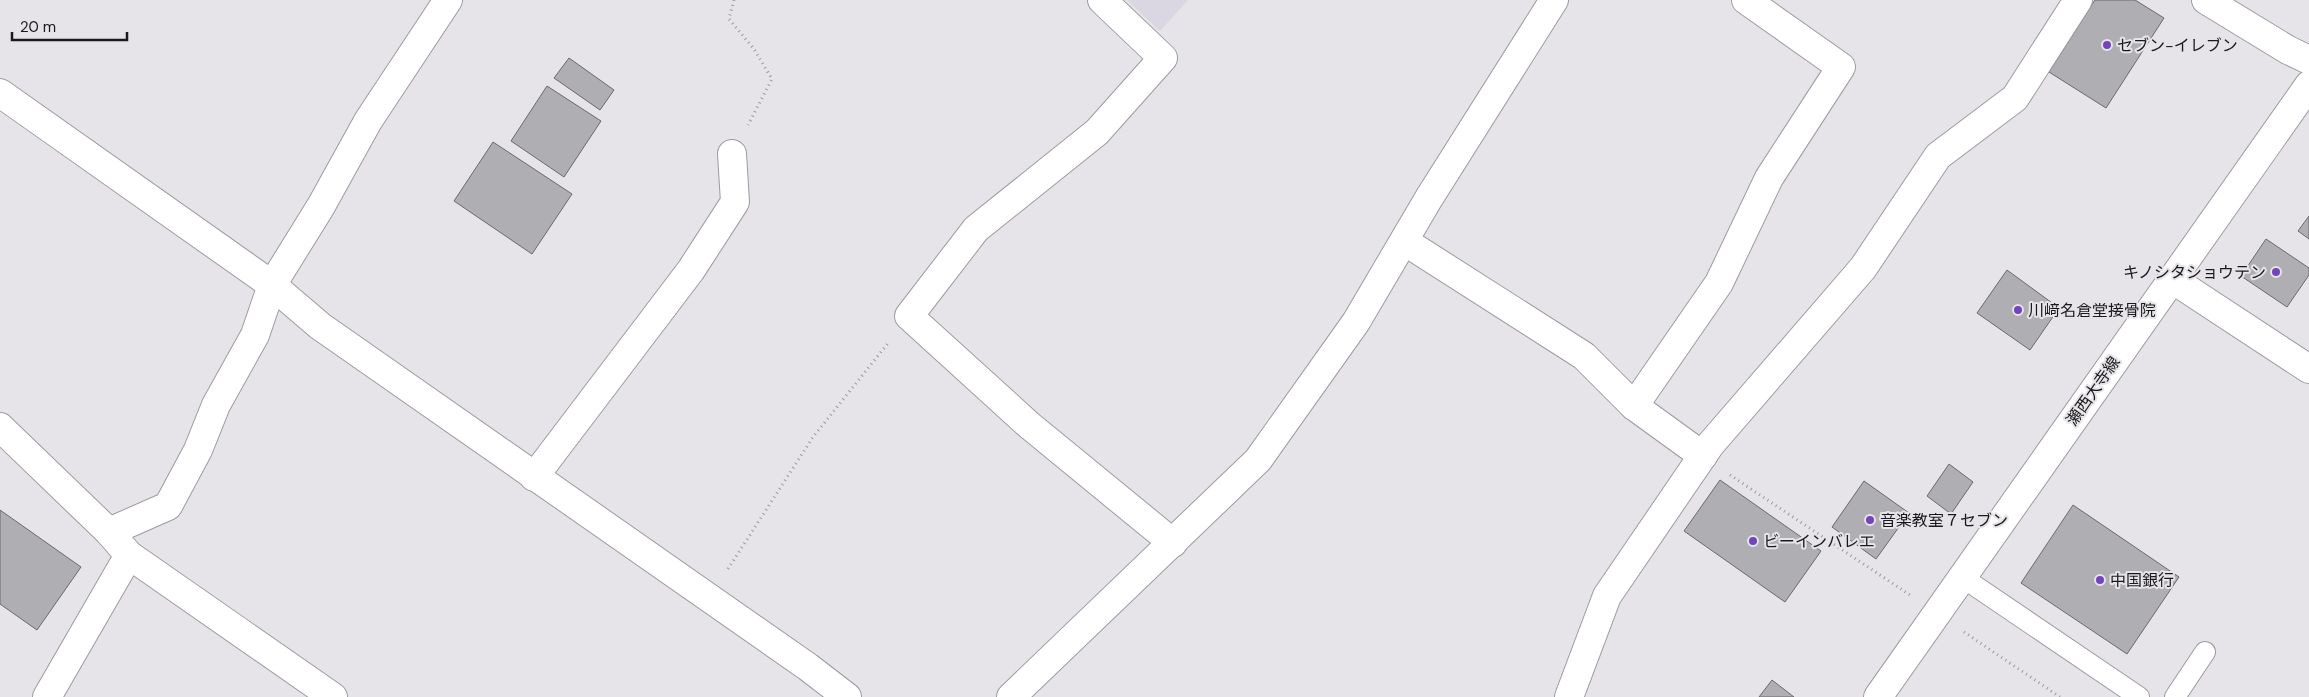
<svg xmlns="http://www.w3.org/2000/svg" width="2309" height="697" viewBox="0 0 2309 697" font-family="'DM Sans','Noto Sans JP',sans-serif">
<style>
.built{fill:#dad7e3}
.building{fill:#afaeb2;stroke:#6a696d}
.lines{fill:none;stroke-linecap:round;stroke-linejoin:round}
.lane-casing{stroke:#9c9ba0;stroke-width:22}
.street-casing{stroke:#9c9ba0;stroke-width:30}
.secondary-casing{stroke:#9c9ba0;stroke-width:30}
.path{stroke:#9b999d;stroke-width:3;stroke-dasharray:1 4;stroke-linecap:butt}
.lane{stroke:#fff;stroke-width:20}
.street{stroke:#fff;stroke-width:28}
.secondary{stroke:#fff;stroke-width:28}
.poi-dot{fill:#7345bd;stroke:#e6e4e9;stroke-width:2}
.labels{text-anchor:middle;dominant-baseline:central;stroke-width:4;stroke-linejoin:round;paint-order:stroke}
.poi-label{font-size:16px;fill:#1a191b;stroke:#e6e4e9;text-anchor:start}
.street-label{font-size:16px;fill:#1a191b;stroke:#e6e4e9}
</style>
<rect width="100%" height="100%" fill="#e6e4e9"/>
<!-- built -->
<polygon class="built" points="1127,0 1188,0 1160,31"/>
<!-- building -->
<g class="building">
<polygon points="2095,0 2135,0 2164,18 2106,108 2049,72"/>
<polygon points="569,58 614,90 600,110 554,78"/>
<polygon points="547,86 601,121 564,177 511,141"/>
<polygon points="493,142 572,194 532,254 454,201"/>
<polygon points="2309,216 2309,239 2298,231"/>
<polygon points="2266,239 2309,268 2309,275 2287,307 2241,276"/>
<polygon points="2007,270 2059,308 2030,350 1977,313"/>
<polygon points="1949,464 1973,482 1951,514 1927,496"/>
<polygon points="1720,480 1821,551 1785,602 1684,531"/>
<polygon points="1864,481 1909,513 1876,559 1832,527"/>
<polygon points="2073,505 2179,577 2127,654 2021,583"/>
<polygon points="0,510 81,567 37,630 0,604"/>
<polygon points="1772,680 1794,697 1759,697"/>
</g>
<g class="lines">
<defs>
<g id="lane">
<polyline points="1962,577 2139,697"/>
<polyline points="2175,697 2205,652"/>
</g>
<g id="street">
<polyline points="1102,0 1163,58 1097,132 976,229 909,316 1029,425 1173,543"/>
<polyline points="2206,0 2288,50 2309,60"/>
<polyline points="0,93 272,285 320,326 808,667 847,697"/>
<polyline points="1404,241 1584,356 1634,406"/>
<polyline points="2172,279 2309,369"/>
<polyline points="0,427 109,532 129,555 333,697"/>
<polyline points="1703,456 1634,406 1719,283 1769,178 1841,67 1746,0"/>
<polyline points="534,477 691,270 735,202 732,154"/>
<polyline points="109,532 168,506 198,450 216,405 255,335 272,285 321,206 368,121 448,0"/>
<polyline points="47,697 129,555"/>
<polyline points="1011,697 1258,460 1356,322 1429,198 1554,0"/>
<polyline points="1569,697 1607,596 1710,445 1863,268 1938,156 2015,98 2078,0"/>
</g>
<polyline id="secondary" points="1878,697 2309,85"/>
</defs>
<!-- lane casing -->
<use href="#lane" class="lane-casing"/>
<!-- street casing -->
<use href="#street" class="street-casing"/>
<!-- secondary casing -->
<use href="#secondary" class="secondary-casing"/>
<!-- path -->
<g class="path">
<polyline points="734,0 729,19 754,49 772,79 748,125"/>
<polyline points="1730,475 1910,595"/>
<polyline points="728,569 813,437 889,342"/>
<polyline points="1964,632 2060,697"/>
</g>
<!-- lane -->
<use href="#lane" class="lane"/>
<!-- street -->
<use href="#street" class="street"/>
<!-- secondary -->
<use href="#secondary" class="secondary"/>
</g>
<!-- markers -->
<g class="poi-dot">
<circle cx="2107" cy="45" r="5"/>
<circle cx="2276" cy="272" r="5"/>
<circle cx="2018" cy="310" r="5"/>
<circle cx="1870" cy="520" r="5"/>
<circle cx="1753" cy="541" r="5"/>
<circle cx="2100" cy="580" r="5"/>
</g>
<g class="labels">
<!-- poi labels -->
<g class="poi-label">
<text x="2117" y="45">セブン-イレブン</text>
<text x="2266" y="272" text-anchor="end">キノシタショウテン</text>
<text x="2028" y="310">川﨑名倉堂接骨院</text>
<text x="1880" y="520">音楽教室７セブン</text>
<text x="1763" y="541">ビーインバレエ</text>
<text x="2110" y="580">中国銀行</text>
</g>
<!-- street labels -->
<g class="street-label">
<text transform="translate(2093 391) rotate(-55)">瀬西大寺線</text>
</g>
</g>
<!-- scale -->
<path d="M12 32v8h115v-8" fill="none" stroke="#1a191b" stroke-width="2.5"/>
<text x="20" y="32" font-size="15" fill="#1a191b" stroke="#e6e4e9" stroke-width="4" paint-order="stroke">20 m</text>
</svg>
